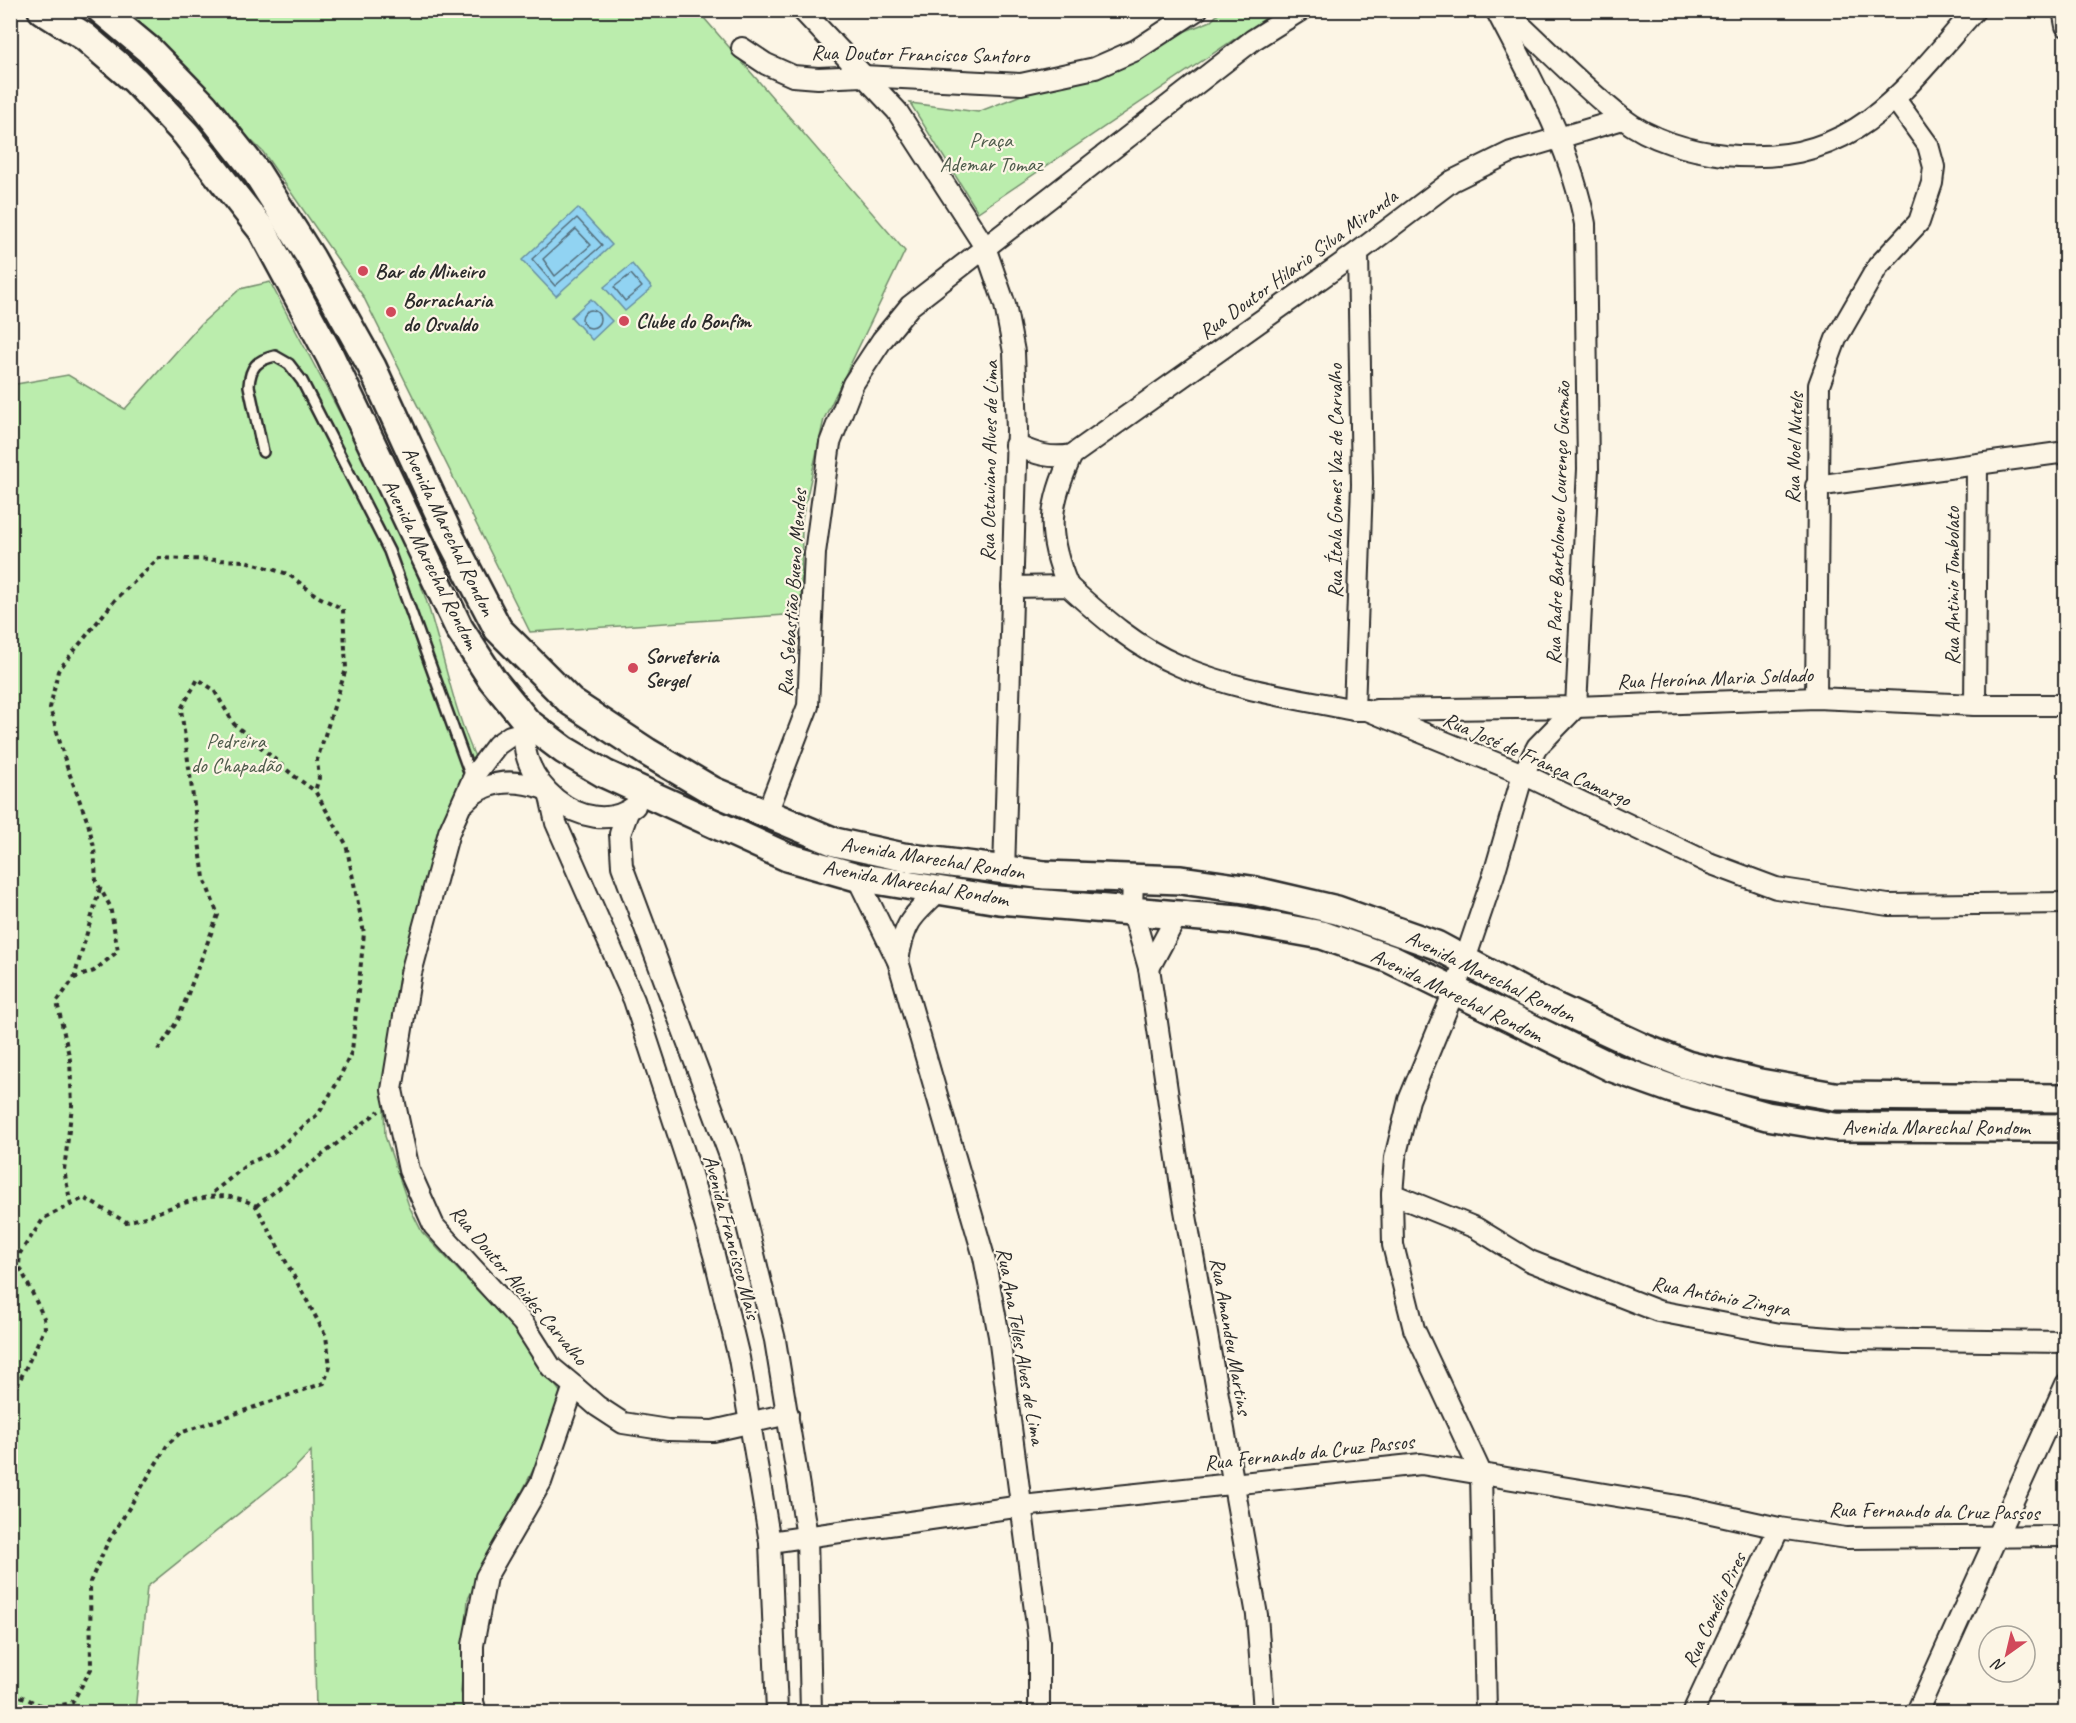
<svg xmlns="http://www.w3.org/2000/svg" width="2076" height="1723" viewBox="0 0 2076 1723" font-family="Caveat,sans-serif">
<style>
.green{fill:#bbedad;stroke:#738c6c;stroke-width:1.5}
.water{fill:#91d3f2;stroke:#6890a2;stroke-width:1.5}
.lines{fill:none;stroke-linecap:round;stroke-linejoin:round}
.shore{stroke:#546e7b;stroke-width:1.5}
.service-casing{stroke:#2b2b2b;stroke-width:14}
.minor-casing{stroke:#2b2b2b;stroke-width:24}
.secondary-casing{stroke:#2b2b2b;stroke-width:32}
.path{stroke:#2b2b2b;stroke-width:4;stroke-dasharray:4.5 4.5;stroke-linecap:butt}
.service{stroke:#fcf5e5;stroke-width:9}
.minor{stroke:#fcf5e5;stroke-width:20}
.secondary{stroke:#fcf5e5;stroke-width:27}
.poi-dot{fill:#d1495b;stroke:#fcf5e5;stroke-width:2}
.labels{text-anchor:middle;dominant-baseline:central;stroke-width:4.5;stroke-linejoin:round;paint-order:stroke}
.street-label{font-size:21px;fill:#2b2b2b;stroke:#fcf5e5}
.park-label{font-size:21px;fill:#4f5c4c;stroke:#fcf5e5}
.poi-label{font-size:21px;font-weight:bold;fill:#2b2b2b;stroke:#fcf5e5;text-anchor:start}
</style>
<rect width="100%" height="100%" fill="#fcf5e5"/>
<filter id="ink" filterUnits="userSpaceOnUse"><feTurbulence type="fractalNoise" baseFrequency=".0167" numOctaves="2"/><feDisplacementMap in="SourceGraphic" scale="12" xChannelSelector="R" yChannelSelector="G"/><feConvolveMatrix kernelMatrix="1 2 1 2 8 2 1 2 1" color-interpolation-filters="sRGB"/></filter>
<g filter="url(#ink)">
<!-- green -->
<g class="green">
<polygon points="120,11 698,11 905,251 824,419 802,519 801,614 530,632 363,296 263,152"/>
<polygon points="1221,11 1276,11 978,212 910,103 978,112 1211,21"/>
<path d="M 270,282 C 319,376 373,469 414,567 C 440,629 448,698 476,759 L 397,1023 L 383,1083 L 385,1136 L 409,1206 L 422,1232 L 514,1329 L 561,1393 L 538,1460 L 468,1599 L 461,1692 L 466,1712 L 316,1712 L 311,1451 L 293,1470 L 147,1587 L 135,1712 L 11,1712 L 11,385 L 68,375 L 125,409 L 201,324 L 240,289 Z"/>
</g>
<!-- water -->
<g class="water">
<polygon points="578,208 612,245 556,296 522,260"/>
<polygon points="632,264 652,288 625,311 604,287"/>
<polygon points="591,299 612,321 592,340 571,317"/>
</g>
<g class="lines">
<!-- shore -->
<g class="shore">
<polygon points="577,218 602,245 555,286 532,259"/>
<polygon points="576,229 591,245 555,276 543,259"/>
<polygon points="631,274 642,287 625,301 614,287"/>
<circle cx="591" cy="319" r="9"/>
</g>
<defs>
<path id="service" d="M 263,452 L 249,386 C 250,367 257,360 275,356 L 289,364 L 302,381 L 389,551 L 471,777"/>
<g id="minor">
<polyline points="802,10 897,111 985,247 1005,305 1014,352 1017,430 1004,872"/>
<path d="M 1504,10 C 1544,46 1581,86 1622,118 C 1650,140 1690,151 1724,155 C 1855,167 1897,97 1975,10"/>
<polyline points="2063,10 2066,26"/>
<polyline points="742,48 766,64 793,76 818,78 863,76 1021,84 1095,68 1136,50 1197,10"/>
<path d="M 1015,445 C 1036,454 1050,459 1072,455 L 1358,252 L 1452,181 L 1511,152 L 1623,119"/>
<polyline points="1816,486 2066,452"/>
<path d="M 1068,586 C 1046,534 1048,506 1072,455"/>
<path d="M 1012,587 L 1068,586 C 1102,617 1137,648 1180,666 C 1234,690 1296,698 1354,710 L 1367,710 L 1523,774 L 1709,863 L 1776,888 L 1888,905 L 2066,903"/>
<polyline points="1816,698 1819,385 1836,339 1878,266 1919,222 1932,183 1934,167 1928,145 1895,99"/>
<polyline points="1975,705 1977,466"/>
<polyline points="1354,710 1362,484 1358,252"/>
<polyline points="1376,710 1576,707 1816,698 1975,705 2066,705"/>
<path d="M 527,722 C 509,778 586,844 635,806"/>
<polyline points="550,796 556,823 634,1000 688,1164 714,1255 739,1358 770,1542 777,1712"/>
<path d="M 465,802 C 486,779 514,779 542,788"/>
<polyline points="628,812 620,834 622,866 730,1156 775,1340 807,1536 811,1712"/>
<polyline points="767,813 808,706 815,553 830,443 853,384 882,340 910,306 1253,40 1301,10"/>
<polyline points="857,877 898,961 984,1257 999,1336 1039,1641 1039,1712"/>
<polyline points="1133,879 1132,909 1149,968 1183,1199 1257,1615 1264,1712"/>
<path d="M 898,961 C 904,922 912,916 940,890"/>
<polyline points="1149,968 1178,914"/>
<polyline points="1392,1194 1476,1228 1530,1261 1658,1311 1780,1334 1845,1339 2066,1342"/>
<polyline points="574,1386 597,1406 623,1423 668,1430 713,1431 788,1414"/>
<polyline points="770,1542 1022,1506 1421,1464 1684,1507 1779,1528 1846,1538 2066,1536"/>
<polyline points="476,1712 473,1702 473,1645 486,1577 541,1482 574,1386 551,1367 523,1323 434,1226 409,1170 392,1090 411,973 449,832 475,774 497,745 510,736 524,732"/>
<path d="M 1486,1712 L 1481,1473 L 1414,1329 L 1393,1245 L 1392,1194 L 1395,1158 L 1409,1100 L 1455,989 L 1494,874 L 1523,774 L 1537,747 L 1576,707 L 1588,469 L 1585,224 C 1571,147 1532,80 1496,10"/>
<polyline points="1693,1712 1779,1528"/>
<polyline points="1917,1712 2066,1384"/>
</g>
<g id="secondary">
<polyline points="42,10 85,37 135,80 186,134 262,230 330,356 459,628 492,679 527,722 564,750 605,774 787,857 857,877 999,900 1238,920 1322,935 1390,959 1613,1068 1672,1089 1767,1116 1835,1127 2066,1128"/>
<polyline points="101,10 149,50 204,106 257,173 311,258 372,367 449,535 498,629 571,702 647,752 713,791 835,842 903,857 1045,875 1181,880 1251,890 1337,910 1436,945 1527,994 1646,1049 1687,1065 1760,1083 1834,1096 2066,1098"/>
</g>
</defs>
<!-- service casing -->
<use href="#service" class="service-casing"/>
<!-- minor casing -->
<use href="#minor" class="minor-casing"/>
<!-- secondary casing -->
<use href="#secondary" class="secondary-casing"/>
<!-- path -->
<g class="path">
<polyline points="74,978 94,971 118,951 110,906 96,881 94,847 88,823 67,767 50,708 58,671 115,600 159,558 245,561 288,574 317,596 343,609 346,669 317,760 319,778 315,791 346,844 364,933 352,1051 337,1083 319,1113 274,1152 249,1163 211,1194"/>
<polyline points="158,1050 178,1020 218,915 204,878 181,709 198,679 214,690 234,724 294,776 315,791"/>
<polyline points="71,1205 64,1170 72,1106 70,1060 57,1002 74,978 100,888"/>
<polyline points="256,1206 379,1111"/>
<path d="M 10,1412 L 13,1394 L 45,1328 L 44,1318 L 19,1265 L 20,1253 L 44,1218 L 84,1198 L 126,1222 C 170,1213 212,1180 256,1206 L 326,1336 L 330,1366 L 324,1383 L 180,1433 L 168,1444 L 107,1544 L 90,1582 L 91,1669 L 72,1703 L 46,1708 L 10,1691"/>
</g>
<!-- service -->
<use href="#service" class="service"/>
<!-- minor -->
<use href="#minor" class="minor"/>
<!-- secondary -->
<use href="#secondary" class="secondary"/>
</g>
</g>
<!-- markers -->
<g class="poi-dot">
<circle cx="363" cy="271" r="6"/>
<circle cx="391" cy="312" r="6"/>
<circle cx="624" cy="321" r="6"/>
<circle cx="633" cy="668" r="6"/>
</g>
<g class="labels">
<!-- street labels -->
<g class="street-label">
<text transform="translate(920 54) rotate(1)">Rua Doutor Francisco Santoro</text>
<text transform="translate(1298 264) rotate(-36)">Rua Doutor Hilario Silva Miranda</text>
<text transform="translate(1794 448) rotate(-88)">Rua Noel Nutels</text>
<text transform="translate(989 461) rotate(-89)">Rua Octaviano Alves de Lima</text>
<text transform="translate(1335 481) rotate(-90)">Rua Ítala Gomes Vaz de Carvalho</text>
<text transform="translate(1558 523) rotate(-88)">Rua Padre Bartolomeu Lourenço Gusmão</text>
<text transform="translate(449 531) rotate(64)">Avenida Marechal Rondon</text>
<text transform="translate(431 564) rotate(63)">Avenida Marechal Rondom</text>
<text transform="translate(1952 586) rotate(-90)">Rua Antinio Tombolato</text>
<text transform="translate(792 593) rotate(-86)">Rua Sebastião Bueno Mendes</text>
<text transform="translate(1715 678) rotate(-2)">Rua Heroína Maria Soldado</text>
<text transform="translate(1537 759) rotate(24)">Rua José de França Camargo</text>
<text transform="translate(933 858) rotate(9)">Avenida Marechal Rondon</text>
<text transform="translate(916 883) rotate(10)">Avenida Marechal Rondom</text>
<text transform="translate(1491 976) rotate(26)">Avenida Marechal Rondon</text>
<text transform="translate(1457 995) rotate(26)">Avenida Marechal Rondom</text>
<text x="1936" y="1127">Avenida Marechal Rondom</text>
<text transform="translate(732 1237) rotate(75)">Avenida Francisco Mais</text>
<text transform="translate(519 1285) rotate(50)">Rua Doutor Alcides Carvalho</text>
<text transform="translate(1721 1296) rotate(11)">Rua Antônio Zingra</text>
<text transform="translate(1231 1336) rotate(80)">Rua Amandeu Martins</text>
<text transform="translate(1021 1346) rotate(80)">Rua Ana Telles Alves de Lima</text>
<text transform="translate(1309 1452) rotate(-6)">Rua Fernando da Cruz Passos</text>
<text transform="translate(1934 1511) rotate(1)">Rua Fernando da Cruz Passos</text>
<text transform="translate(1714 1610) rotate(-65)">Rua Comélio Pires</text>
</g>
<!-- park labels -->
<g class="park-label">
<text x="991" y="140">Praça<tspan x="991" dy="24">Ademar Tomaz</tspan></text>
<text x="236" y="741">Pedreira<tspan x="236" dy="24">do Chapadão</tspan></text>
</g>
<!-- poi labels -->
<g class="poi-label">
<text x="375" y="271">Bar do Mineiro</text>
<text x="403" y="300">Borracharia<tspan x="403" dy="24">do Osvaldo</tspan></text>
<text x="636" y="321">Clube do Bonfim</text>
<text x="645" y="656">Sorveteria<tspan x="645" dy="24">Sergel</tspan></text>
</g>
</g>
<!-- margin -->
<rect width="2076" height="1723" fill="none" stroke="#fcf5e5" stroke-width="36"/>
<rect x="18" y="18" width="2040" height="1687" fill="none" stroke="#2b2b2b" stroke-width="2" filter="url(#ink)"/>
<!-- north arrow -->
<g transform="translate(2007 1654) rotate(214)"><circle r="28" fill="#fcf5e5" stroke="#a8a49b" stroke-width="1.5"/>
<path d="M0-4.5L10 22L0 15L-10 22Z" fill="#d1495b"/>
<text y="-9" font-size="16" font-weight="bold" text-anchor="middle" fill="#2b2b2b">N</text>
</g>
</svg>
